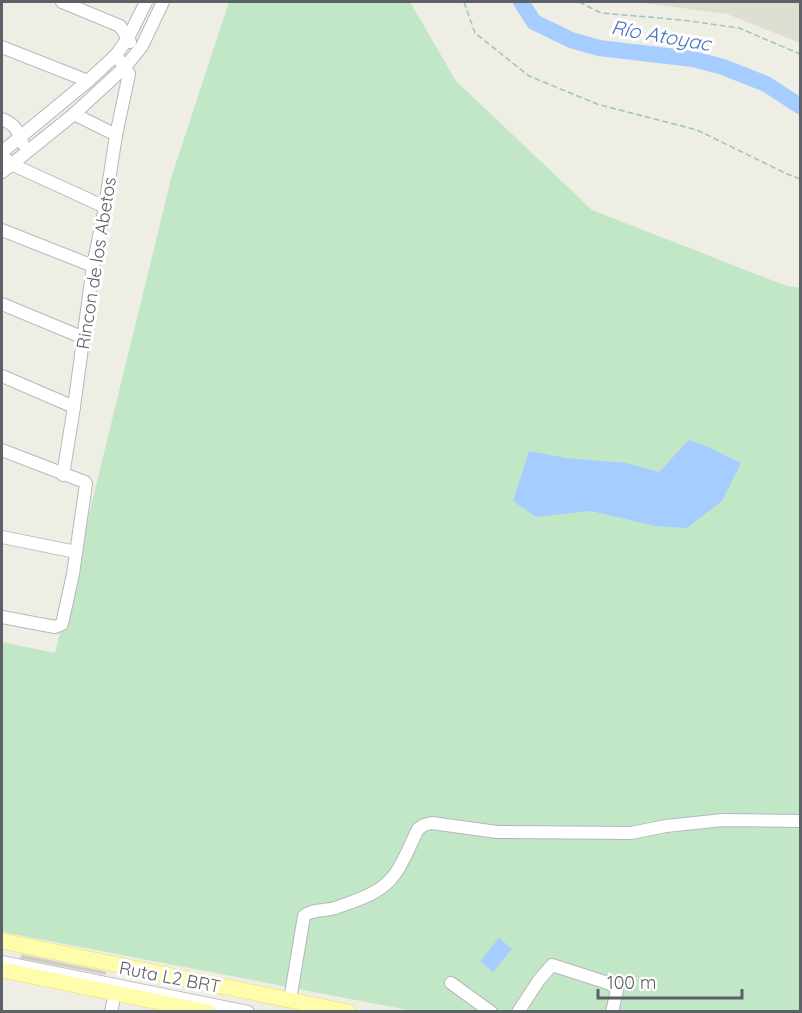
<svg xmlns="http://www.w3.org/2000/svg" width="802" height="1013" viewBox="0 0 802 1013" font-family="Quicksand,sans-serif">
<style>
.education{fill:#dfded3}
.green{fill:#c2e7c6}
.water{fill:#a6cdff}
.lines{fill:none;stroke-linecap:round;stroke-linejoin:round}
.river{stroke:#a6cdff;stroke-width:16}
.building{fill:#cac9c1;stroke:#d4d1c3;stroke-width:1.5}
.minor-casing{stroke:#b6b7bc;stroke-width:14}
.major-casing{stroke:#f3dc5b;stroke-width:16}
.path{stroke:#9bc8ad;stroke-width:1.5;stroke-dasharray:6 3;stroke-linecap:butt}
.minor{stroke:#fff;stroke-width:12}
.major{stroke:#fffcab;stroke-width:15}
.labels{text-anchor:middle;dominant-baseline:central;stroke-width:6;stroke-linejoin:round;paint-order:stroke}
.street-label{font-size:18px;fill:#5d6066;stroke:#fff}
.water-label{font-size:20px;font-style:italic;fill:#4673c5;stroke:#fff}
</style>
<rect width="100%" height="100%" fill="#efeee5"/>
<!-- education -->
<polygon class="education" points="636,2 800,2 800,43 727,14"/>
<!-- green -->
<polygon class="green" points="229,2 410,2 456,81 592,210 784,285 800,288 800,1011 413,1011 2,932 2,642 55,653 172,175"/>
<!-- water -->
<g class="water">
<polygon points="689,440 708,447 741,463 722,501 687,528 655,526 591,511 536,517 513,501 529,451 566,458 626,463 659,472"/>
<polygon points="499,938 512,949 493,972 480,961"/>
</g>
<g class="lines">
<!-- river -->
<polyline class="river" points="521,2 534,22 571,40 599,48 693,59 723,67 766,84 800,106"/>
</g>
<!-- building -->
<polygon class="building" points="22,955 105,972 105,974 21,958"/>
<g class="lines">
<defs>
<g id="minor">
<polyline points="62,2 120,26 130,42"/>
<polyline points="2,47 88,81"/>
<polyline points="74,114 116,135"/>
<path d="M 2,119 C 16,125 17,130 23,144"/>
<polyline points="2,152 88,81 116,55 128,38 146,2"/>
<polyline points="6,159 11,164 105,207"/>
<polyline points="2,172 74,114 125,67 142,46 163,2"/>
<polyline points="2,230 93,266"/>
<polyline points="2,304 84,338"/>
<polyline points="2,376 74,407"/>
<polyline points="2,450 85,482 86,484 73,574 62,624 55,627 2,617"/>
<polyline points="63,475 74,407 93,266 105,207 116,135 129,74 116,55"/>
<polyline points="2,537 76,552"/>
<polyline points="2,962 248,1012"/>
<polyline points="451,983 491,1012"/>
<path d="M 290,1000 L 304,916 C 312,909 325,911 335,908 C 357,900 381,894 395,874 C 404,862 411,843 418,829 L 424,825 L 432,823 L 497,832 L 631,833 L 666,826 L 723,820 L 800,821"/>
<polyline points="111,1012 115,993"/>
<polyline points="518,1012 539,980 552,965 614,985 617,990 612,1012"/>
</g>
<g id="major">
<polyline points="2,941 348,1012"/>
<polyline points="2,970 208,1012"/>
</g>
</defs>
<!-- minor casing -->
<use href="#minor" class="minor-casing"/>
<!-- major casing -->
<use href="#major" class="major-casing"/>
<!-- path -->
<g class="path">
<polyline points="464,2 475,33 529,76 597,104 697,130 785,173 800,179"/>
<polyline points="579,2 601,13 682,20 739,28 800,54"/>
<polyline points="258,1010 264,1012"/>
</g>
<!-- minor -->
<use href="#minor" class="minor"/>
<!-- major -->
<use href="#major" class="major"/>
</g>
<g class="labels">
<!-- street labels -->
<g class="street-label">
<text transform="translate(96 263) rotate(-81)">Rincon de los Abetos</text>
<text transform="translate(170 977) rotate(11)">Ruta L2 BRT</text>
</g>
<!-- water labels -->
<g class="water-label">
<text transform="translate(661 35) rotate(10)">Río Atoyac</text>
</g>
</g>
<!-- border -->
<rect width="802" height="1013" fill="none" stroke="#5d6066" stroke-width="6"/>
<!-- scale -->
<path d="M598 989v9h144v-9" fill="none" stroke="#5d6066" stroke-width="3"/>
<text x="607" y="989" font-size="18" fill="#5d6066" stroke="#ffffff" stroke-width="4.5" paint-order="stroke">100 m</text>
</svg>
